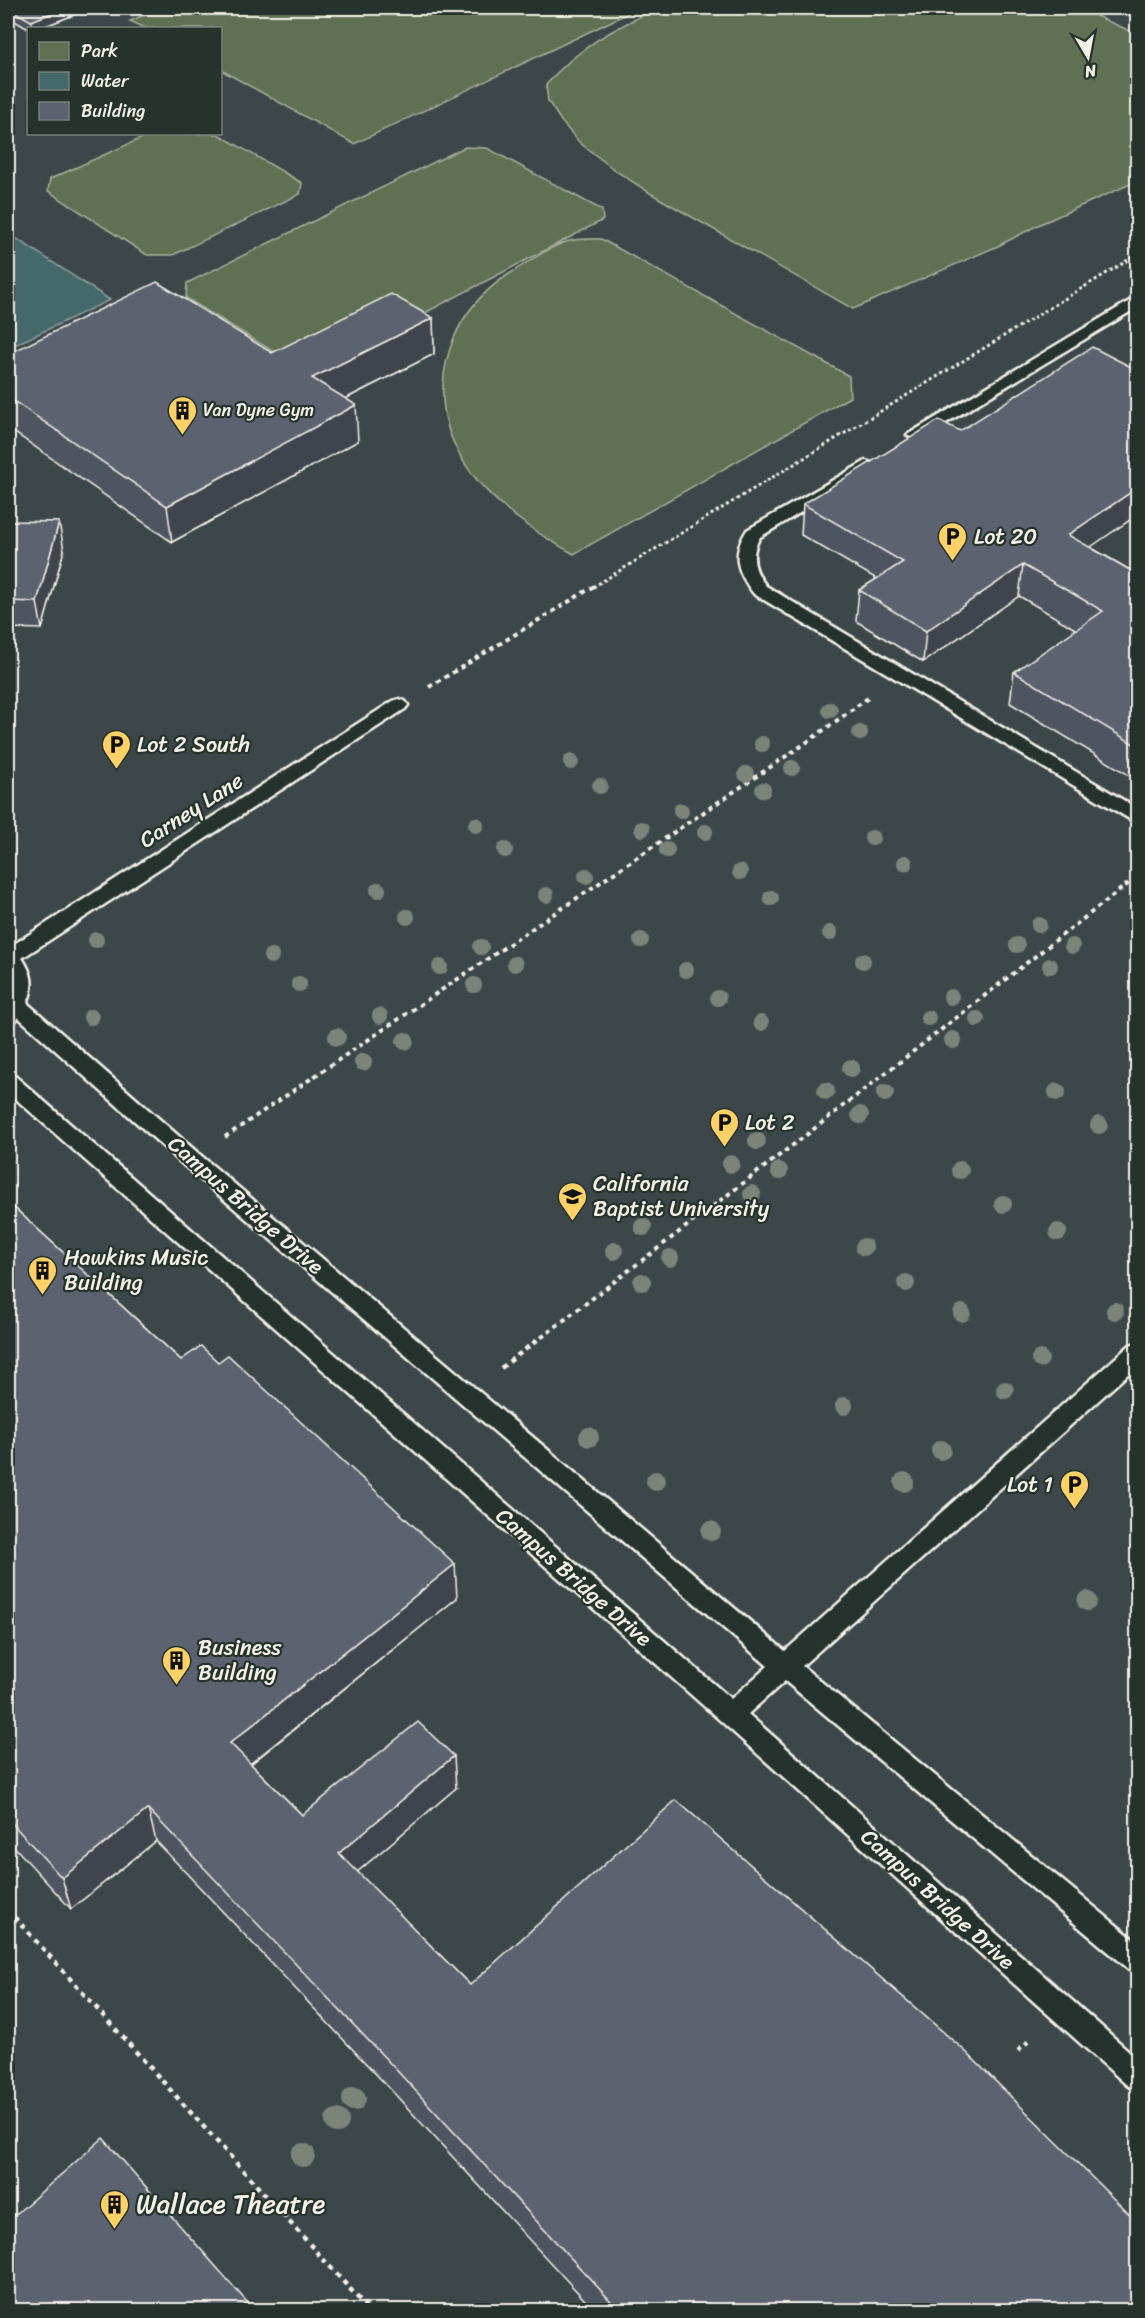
<svg xmlns="http://www.w3.org/2000/svg" width="1145" height="2318" viewBox="0 0 1145 2318" font-family="Sriracha,sans-serif">
<style>
.built{fill:#3e474a;fill-rule:evenodd}
.green{fill:#5f7052;stroke:#aab09d;stroke-width:1.5}
.water{fill:#45696b;stroke:#8b9f9d;stroke-width:1.5}
.lines{fill:none;stroke-linecap:round;stroke-linejoin:round}
.service-casing{stroke:#f4f1e8;stroke-width:5}
.path-far2{stroke:#f4f1e8;stroke-width:3;stroke-dasharray:3 3;stroke-linecap:butt}
.path-far1{stroke:#f4f1e8;stroke-width:4;stroke-dasharray:4.5 4.5;stroke-linecap:butt}
.path{stroke:#f4f1e8;stroke-width:4.5;stroke-dasharray:5 5;stroke-linecap:butt}
.service{fill:#26332d;fill-rule:evenodd}
.tree{fill:#7b8379}
.wall{fill:#4f5460;stroke:#f4f1e8;stroke-width:1.5}
.shaded-wall{fill:#40454e;stroke:#f4f1e8;stroke-width:1.5}
.building{fill:#5c6270;stroke:#f4f1e8;stroke-width:1.5}
.labels{text-anchor:middle;dominant-baseline:central;stroke-width:4.5;stroke-linejoin:round;paint-order:stroke}
.far-poi-label{font-size:18px;fill:#f4f1e8;stroke:#26332d;text-anchor:start}
.poi-label{font-size:22px;fill:#f4f1e8;stroke:#26332d;text-anchor:start}
.street-label{font-size:22px;fill:#f4f1e8;stroke:#26332d}
.near-poi-label{font-size:27px;fill:#f4f1e8;stroke:#26332d;text-anchor:start}
</style>
<rect width="100%" height="100%" fill="#313c3a"/>
<filter id="ink" filterUnits="userSpaceOnUse"><feTurbulence type="fractalNoise" baseFrequency=".0167" numOctaves="2"/><feDisplacementMap in="SourceGraphic" scale="12" xChannelSelector="R" yChannelSelector="G"/><feConvolveMatrix kernelMatrix="1 2 1 2 8 2 1 2 1" color-interpolation-filters="sRGB"/></filter>
<g filter="url(#ink)">
<!-- built -->
<path class="built" d="M 8,8 L 1137,8 L 1137,2310 L 8,2310 ZM 28,28 L 220,28 L 220,134 L 28,134 Z"/>
<!-- green -->
<g class="green">
<polygon points="161,8 639,8 354,144 221,70 220,28 145,28 130,21"/>
<path d="M 658,8 L 1078,8 L 1137,34 L 1137,181 L 1038,225 L 998,246 L 853,309 L 650,193 L 616,171 L 580,143 L 561,121 L 548,101 L 546,85 C 578,47 613,29 658,8 Z"/>
<polygon points="151,134 218,134 302,183 300,194 173,255 147,255 48,191 50,179"/>
<polygon points="465,147 487,148 602,210 603,220 323,366 297,366 186,298 187,283"/>
<path d="M 601,239 L 849,376 L 850,397 L 574,554 C 498,513 420,449 449,352 C 459,318 480,293 509,274 C 525,264 550,246 569,241 C 578,238 591,239 601,239 Z"/>
</g>
<!-- water -->
<polygon class="water" points="8,233 110,300 8,348"/>
<g class="lines">
<defs>
<g id="service">
<polygon points="1138,296 1138,307 921,438 915,440 907,435"/>
<path d="M 866,461 L 872,463 L 874,466 L 872,469 L 760,537 C 749,555 754,571 766,586 L 1138,809 L 1138,824 L 754,594 C 737,572 731,555 747,530 Z"/>
<path d="M 399,699 L 405,701 L 408,705 L 405,709 L 22,958 C 32,973 35,985 27,1003 L 199,1154 L 785,1651 L 1130,1345 L 1138,1342 L 1138,1365 L 802,1666 L 1138,1943 L 1138,1972 L 1129,1969 L 785,1681 L 748,1714 L 1138,2059 L 1138,2090 L 1128,2086 L 722,1722 L 8,1092 L 8,1073 L 15,1076 L 731,1699 L 768,1666 L 185,1166 L 18,1017 L 15,1021 L 8,1023 L 8,1002 L 13,985 L 8,967 L 8,948 L 393,701 Z"/>
</g>
</defs>
<!-- service casing -->
<use href="#service" class="service-casing"/>
<!-- path-far2 -->
<polyline class="path-far2" points="593,587 1138,254"/>
<!-- path-far1 -->
<g class="path-far1">
<polyline points="429,687 596,585"/>
<polyline points="225,1137 810,740 868,698"/>
<polyline points="534,1343 810,1132 1138,876"/>
</g>
<!-- path -->
<g class="path">
<polyline points="501,1368 536,1341"/>
<polyline points="8,1910 369,2310"/>
<polyline points="1018,2051 1031,2039"/>
</g>
<!-- service -->
<use href="#service" class="service"/>
</g>
<!-- trees -->
<g class="tree">
<circle cx="830" cy="710" r="8"/>
<circle cx="860" cy="733" r="8"/>
<circle cx="762" cy="744" r="8"/>
<circle cx="571" cy="762" r="8"/>
<circle cx="792" cy="768" r="8"/>
<circle cx="746" cy="774" r="8"/>
<circle cx="600" cy="786" r="8"/>
<circle cx="763" cy="790" r="8"/>
<circle cx="681" cy="811" r="8"/>
<circle cx="476" cy="825" r="8"/>
<circle cx="642" cy="829" r="8"/>
<circle cx="705" cy="832" r="8"/>
<circle cx="872" cy="838" r="8"/>
<circle cx="505" cy="850" r="8"/>
<circle cx="667" cy="850" r="8"/>
<circle cx="905" cy="863" r="8"/>
<circle cx="740" cy="872" r="8"/>
<circle cx="586" cy="876" r="8"/>
<circle cx="378" cy="890" r="8"/>
<circle cx="546" cy="895" r="8"/>
<circle cx="771" cy="898" r="8"/>
<circle cx="407" cy="917" r="8"/>
<circle cx="1039" cy="925" r="8"/>
<circle cx="830" cy="933" r="8"/>
<circle cx="96" cy="940" r="8"/>
<circle cx="641" cy="940" r="8"/>
<circle cx="1017" cy="945" r="8"/>
<circle cx="1072" cy="946" r="8"/>
<circle cx="481" cy="947" r="8"/>
<circle cx="271" cy="956" r="8"/>
<circle cx="863" cy="961" r="8"/>
<circle cx="515" cy="964" r="8"/>
<circle cx="1050" cy="966" r="8"/>
<circle cx="440" cy="967" r="8"/>
<circle cx="686" cy="970" r="8"/>
<circle cx="299" cy="984" r="8"/>
<circle cx="474" cy="985" r="8"/>
<circle cx="951" cy="997" r="8"/>
<circle cx="718" cy="998" r="8"/>
<circle cx="380" cy="1016" r="8"/>
<circle cx="91" cy="1017" r="8"/>
<circle cx="928" cy="1018" r="8"/>
<circle cx="977" cy="1019" r="8"/>
<circle cx="761" cy="1023" r="8"/>
<circle cx="337" cy="1037" r="9"/>
<circle cx="953" cy="1040" r="9"/>
<circle cx="405" cy="1041" r="9"/>
<circle cx="363" cy="1062" r="9"/>
<circle cx="851" cy="1068" r="9"/>
<circle cx="826" cy="1091" r="9"/>
<circle cx="1057" cy="1092" r="9"/>
<circle cx="885" cy="1093" r="9"/>
<circle cx="860" cy="1115" r="9"/>
<circle cx="1099" cy="1125" r="9"/>
<circle cx="757" cy="1141" r="9"/>
<circle cx="731" cy="1164" r="9"/>
<circle cx="960" cy="1170" r="9"/>
<circle cx="779" cy="1171" r="9"/>
<circle cx="752" cy="1194" r="9"/>
<circle cx="1003" cy="1204" r="9"/>
<circle cx="643" cy="1227" r="9"/>
<circle cx="1058" cy="1232" r="9"/>
<circle cx="864" cy="1247" r="9"/>
<circle cx="614" cy="1251" r="9"/>
<circle cx="670" cy="1258" r="9"/>
<circle cx="642" cy="1282" r="9"/>
<circle cx="906" cy="1283" r="9"/>
<circle cx="1115" cy="1311" r="9"/>
<circle cx="962" cy="1313" r="9"/>
<circle cx="1040" cy="1359" r="9"/>
<circle cx="1005" cy="1390" r="9"/>
<circle cx="844" cy="1406" r="9"/>
<circle cx="589" cy="1437" r="10"/>
<circle cx="941" cy="1450" r="10"/>
<circle cx="656" cy="1481" r="10"/>
<circle cx="904" cy="1482" r="10"/>
<circle cx="711" cy="1531" r="10"/>
<circle cx="1087" cy="1601" r="10"/>
<circle cx="354" cy="2099" r="12"/>
<circle cx="337" cy="2121" r="12"/>
<circle cx="303" cy="2155" r="12"/>
</g>
<!-- wall -->
<g class="wall">
<polygon points="8,8 92,8 40,28 28,28 28,29 8,17"/>
<polygon points="433,318 434,354 345,399 358,441 172,542 8,428 8,354 272,353"/>
<polygon points="1137,370 1137,516 1137,515 1090,547 1137,574 1137,780 1010,703 1014,672 1077,630 1019,596 923,662 856,621 859,590 877,579 801,535 803,504"/>
<polygon points="8,521 64,550 42,629 8,628"/>
<polygon points="8,1202 181,1360 457,1598 251,1764 302,1815 456,1788 357,1872 470,1985 1137,2310 594,2310 390,2089 156,1841 71,1909 8,1840"/>
</g>
<!-- shaded-wall -->
<g class="shaded-wall">
<polygon points="65,8 92,8 40,28 32,28 31,21"/>
<polygon points="433,318 434,354 315,414 312,378"/>
<polygon points="1137,403 1137,430 1131,408"/>
<polygon points="356,405 358,441 172,542 167,506"/>
<polygon points="1137,488 1137,515 1063,566 1068,535"/>
<polygon points="59,522 64,550 42,629 37,602"/>
<polygon points="1023,565 1019,596 923,662 926,631"/>
<polygon points="455,1564 457,1598 236,1775 230,1743"/>
<polygon points="454,1756 456,1788 343,1884 339,1853"/>
<polygon points="148,1809 156,1841 71,1909 62,1878"/>
</g>
<!-- building -->
<g class="building">
<polygon points="8,8 65,8 31,21"/>
<polygon points="157,282 272,353 391,294 433,318 312,378 356,405 167,506 8,397 8,354"/>
<polygon points="1092,347 1137,370 1137,403 1131,408 1137,411 1137,488 1068,535 1137,574 1137,746 1014,672 1103,611 1023,565 926,631 859,590 903,562 803,504 939,420 960,431"/>
<polygon points="8,521 59,522 37,602 8,601"/>
<polygon points="8,1202 181,1360 201,1346 218,1362 228,1355 455,1564 230,1743 302,1815 418,1722 454,1756 339,1853 470,1985 676,1800 964,2050 1137,2222 1137,2310 619,2310 387,2060 148,1809 62,1878 8,1819"/>
<polygon points="103,2138 254,2310 8,2310 8,2221"/>
</g>
</g>
<!-- icons -->
<defs>
<symbol id="building-pin" viewBox="-11 -11 22 30"><path d="M0 17L-7.5 6A9.5 9.5 0 1 1 7.5 6Z" fill="#ffd166" stroke="#26332d"/><path d="M-4-6H4V6H1V3H-1V6H-4ZM-2.5-4.3h1.7v1.8h-1.7ZM.8-4.3h1.7v1.8H.8ZM-2.5-1h1.7V.8h-1.7ZM.8-1h1.7V.8H.8Z" fill="#111"/></symbol>
<symbol id="parking-pin" viewBox="-11 -11 22 30"><path d="M0 17L-7.5 6A9.5 9.5 0 1 1 7.5 6Z" fill="#ffd166" stroke="#26332d"/><path d="M-3.5-5.5H1a3.5 3.5 0 0 1 0 7H-1V5.5H-3.5ZM-1-3.4V-.6H.8a1.4 1.4 0 0 0 0-2.8Z" fill="#111"/></symbol>
<symbol id="university-pin" viewBox="-11 -11 22 30"><path d="M0 17L-7.5 6A9.5 9.5 0 1 1 7.5 6Z" fill="#ffd166" stroke="#26332d"/><path d="M0-5L7-2L0 1L-7-2ZM-4 1L0 2.5L4 1V4Q0 6-4 4Z" fill="#111"/></symbol>
</defs>
<g fill-rule="evenodd">
<use href="#building-pin" x="166" y="394" width="33" height="45"/>
<use href="#parking-pin" x="936" y="520" width="33" height="45"/>
<use href="#parking-pin" x="100" y="728" width="33" height="45"/>
<use href="#parking-pin" x="708" y="1106" width="33" height="45"/>
<use href="#university-pin" x="556" y="1180" width="33" height="45"/>
<use href="#building-pin" x="26" y="1254" width="33" height="45"/>
<use href="#parking-pin" x="1058" y="1468" width="33" height="45"/>
<use href="#building-pin" x="160" y="1644" width="33" height="45"/>
<use href="#building-pin" x="98" y="2188" width="33" height="45"/>
</g>
<g class="labels">
<!-- far-poi labels -->
<g class="far-poi-label">
<text x="203" y="410">Van Dyne Gym</text>
</g>
<!-- poi labels -->
<g class="poi-label">
<text x="974" y="536">Lot 20</text>
<text x="137" y="744">Lot 2 South</text>
<text x="745" y="1122">Lot 2</text>
<text x="593" y="1183">California<tspan x="593" dy="25">Baptist University</tspan></text>
<text x="64" y="1257">Hawkins Music<tspan x="64" dy="25">Building</tspan></text>
<text x="1053" y="1484" text-anchor="end">Lot 1</text>
<text x="198" y="1647">Business<tspan x="198" dy="25">Building</tspan></text>
</g>
<!-- street labels -->
<g class="street-label">
<text transform="translate(191 810) rotate(-33)">Carney Lane</text>
<text transform="translate(246 1205) rotate(41)">Campus Bridge Drive</text>
<text transform="translate(574 1577) rotate(41)">Campus Bridge Drive</text>
<text transform="translate(938 1899) rotate(42)">Campus Bridge Drive</text>
</g>
<!-- near-poi labels -->
<g class="near-poi-label">
<text x="136" y="2204">Wallace Theatre</text>
</g>
</g>
<!-- margin -->
<rect width="1145" height="2318" fill="none" stroke="#26332d" stroke-width="30"/>
<rect x="15" y="15" width="1115" height="2288" fill="none" stroke="#f4f1e8" stroke-width="2" filter="url(#ink)"/>
<!-- legend -->
<rect x="27" y="27" width="195" height="108" fill="#26332d" stroke="#787f78" stroke-width="1.5"/>
<rect x="39" y="42" width="30" height="18" fill="#5f7052" stroke="#787f78" stroke-width="1.5"/>
<text x="81" y="57" font-size="18" fill="#f4f1e8">Park</text>
<rect x="39" y="72" width="30" height="18" fill="#45696b" stroke="#787f78" stroke-width="1.5"/>
<text x="81" y="87" font-size="18" fill="#f4f1e8">Water</text>
<rect x="39" y="102" width="30" height="18" fill="#5c6270" stroke="#787f78" stroke-width="1.5"/>
<text x="81" y="117" font-size="18" fill="#f4f1e8">Building</text>
<!-- north arrow -->
<g transform="translate(1088 57) rotate(170)" stroke="#26332d" stroke-width="4.5" paint-order="stroke">
<path d="M0-4.5L10 22L0 15L-10 22Z" fill="#f4f1e8"/>
<text y="-9" font-size="16" font-weight="bold" text-anchor="middle" fill="#f4f1e8">N</text>
</g>
</svg>
